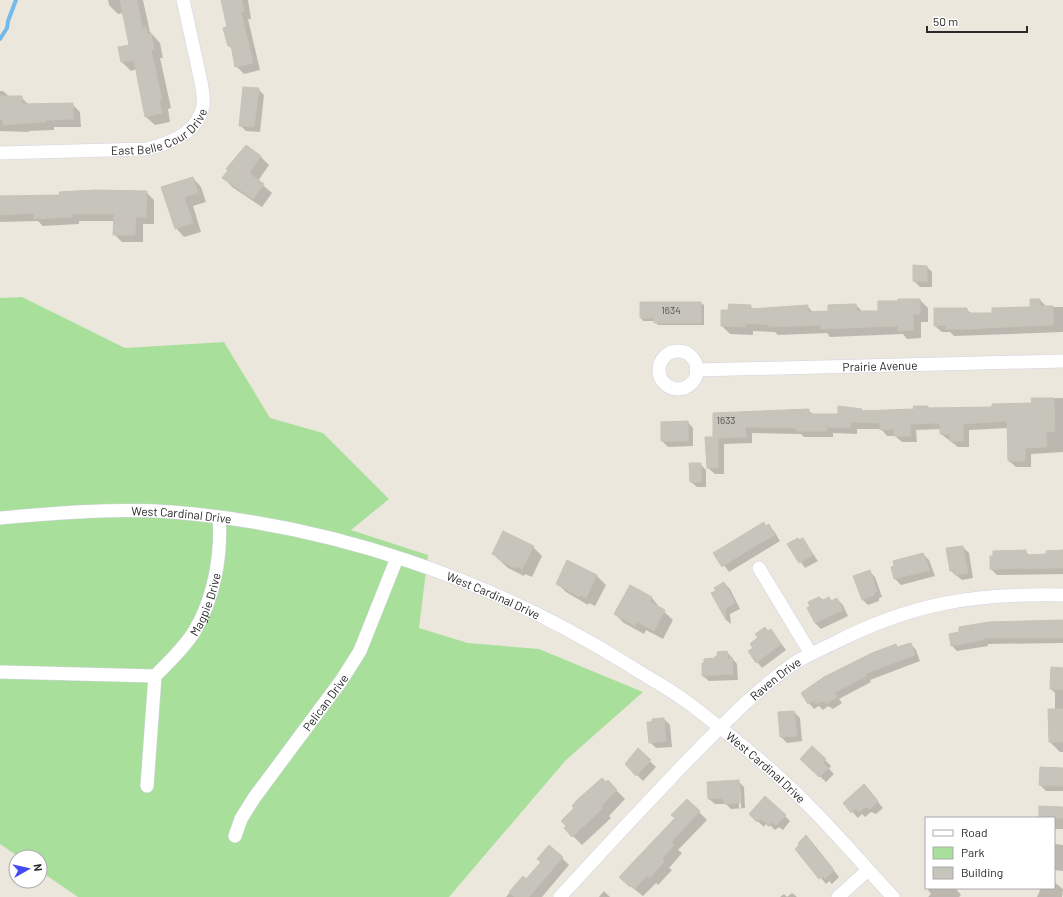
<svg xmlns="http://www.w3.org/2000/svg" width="1063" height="897" viewBox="0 0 1063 897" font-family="Barlow,sans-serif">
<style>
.green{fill:#a8e09b}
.shadow{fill:#0003;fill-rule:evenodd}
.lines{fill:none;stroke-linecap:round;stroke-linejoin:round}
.stream{stroke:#73b9ea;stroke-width:4}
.building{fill:#c7c4bc;stroke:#c7c3b6}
.minor-casing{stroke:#d2d2e2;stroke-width:14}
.minor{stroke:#fff;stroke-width:13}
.labels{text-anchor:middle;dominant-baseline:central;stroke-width:4;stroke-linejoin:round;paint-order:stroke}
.number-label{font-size:10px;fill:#51504e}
.street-label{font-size:12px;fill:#2a2a2a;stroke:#fff}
</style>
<rect width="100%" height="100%" fill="#ece7dc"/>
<!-- green -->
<polygon class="green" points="22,297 125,348 224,342 270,418 323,433 389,499 351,530 428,555 419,628 468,643 539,649 643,692 566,760 449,897 78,897 40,871 40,857 19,857 0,844 0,298"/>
<!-- shadow -->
<g class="shadow">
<polygon points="108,0 143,0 150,32 160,43 163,58 160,58 171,108 168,109 170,122 155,125 146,117 137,69 131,71 122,62 130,46 124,13 118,14 109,5"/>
<polygon points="222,0 248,0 251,19 248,19 260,70 244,74 236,66 233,50 229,46 228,28"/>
<polygon points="258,89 264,95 260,132 246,131 240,125"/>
<polygon points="0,91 3,91 10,97 21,97 29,105 72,104 80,112 81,127 54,127 54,130 29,131 29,132 0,131"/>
<polygon points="260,156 269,165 258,181 272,193 262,207 232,187 224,178"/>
<polygon points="193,178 201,187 206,202 193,206 201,232 184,237 176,228 163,188"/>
<polygon points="146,192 154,200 154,224 143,224 143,242 122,242 114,234 115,221 79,221 79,224 43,226 38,221 0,222 0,197"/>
<polygon points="927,267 932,272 932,287 920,287 914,281"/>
<polygon points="920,300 928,308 928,322 921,322 921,338 907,339 903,334 830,337 827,333 778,335 775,332 753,331 753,335 730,334 722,326 729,311 750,306 754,309 807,306 814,313 829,312 856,305 863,312 879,312"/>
<polygon points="1040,300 1047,307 1063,307 1063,332 954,336 950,332 942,332 935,326 966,309 972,314 993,314 1031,308"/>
<polygon points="641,303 701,303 704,305 704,325 658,325 655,321 643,321 641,318"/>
<polygon points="1063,398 1063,452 1031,454 1031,467 1016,467 1009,461 1008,428 969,430 969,447 958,447 941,434 941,429 916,430 917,442 902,442 895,436 887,436 881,429 857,429 857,434 833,433 833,437 804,437 801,434 752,433 752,443 724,444 724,474 715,474 708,468 714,438 714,414 808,410 814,415 839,415 861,410 863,412 915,410 928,407 930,409 993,408 1033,404 1032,399"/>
<polygon points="688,422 693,428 693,446 668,447 662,441"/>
<polygon points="700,464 706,470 706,487 697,487 691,482"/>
<polygon points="763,524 766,526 768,525 774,531 780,541 729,572 715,553"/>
<polygon points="803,539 818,561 805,568 789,545"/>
<polygon points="533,547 542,556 532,577 525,574 524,576 508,568 493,554"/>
<polygon points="963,547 969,553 973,578 962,580 951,571"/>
<polygon points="1025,551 1030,556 1047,555 1063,552 1063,574 997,575 991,569 991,557"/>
<polygon points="923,554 929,560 935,576 901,585 895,579"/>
<polygon points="568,562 597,576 606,585 595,606 589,603 588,605 566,592 557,583"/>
<polygon points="869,571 875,577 882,597 879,598 879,601 868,605 862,599"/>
<polygon points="724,583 730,589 740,609 730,614 731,624 726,620 713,594"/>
<polygon points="630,586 652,598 660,608 673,620 663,639 646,630 644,634 624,623 615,614"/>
<polygon points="829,599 832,602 837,599 843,605 848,616 821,629 815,623 809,608"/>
<polygon points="1063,621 1063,643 988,644 988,646 957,651 952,646 950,635"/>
<polygon points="771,630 786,650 762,668 757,662 754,648"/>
<polygon points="911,644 916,650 920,661 870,680 871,682 839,699 842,703 833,709 828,706 823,710 819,706 814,709 809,703 825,678"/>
<polygon points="727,652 737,664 738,680 709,681 703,676 716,659"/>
<polygon points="1052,668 1063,669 1063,752 1060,752 1050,742 1055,710 1055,693 1051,689"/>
<polygon points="794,712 800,718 802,741 787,743 781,737 779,713"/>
<polygon points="664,719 670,725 672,747 656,748 650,742"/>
<polygon points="812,747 831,766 829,769 834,774 826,782 801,759"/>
<polygon points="638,750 656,767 643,781 626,764"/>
<polygon points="1063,769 1063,791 1046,791 1040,785"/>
<path d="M 738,781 L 744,787 L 745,808 L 731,809 L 726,804 L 715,804 L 709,799 ZM 738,786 L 740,786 L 741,808 L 739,808 Z"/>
<polygon points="608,782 625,799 609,816 611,818 582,845 565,828 575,808 573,806 587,791 588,793"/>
<polygon points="864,785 883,808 876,814 871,812 865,817 862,814 858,818 844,803"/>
<polygon points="687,800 707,820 678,850 682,853 669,868 672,870 658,885 656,883 643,896 629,885 676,818"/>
<polygon points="1063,808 1063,829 1054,829 1054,818 1040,818"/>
<polygon points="750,814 785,816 790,821 783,830 779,827 775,830 770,825 769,827 766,824 764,827"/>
<polygon points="812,842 839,877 832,884 829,881 826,884 797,849"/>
<polygon points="1055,844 1063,845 1063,871 1054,870"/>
<polygon points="562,858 569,865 542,897 506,897 524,877 527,880"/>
<polygon points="1054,882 1063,889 1062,897 1037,897 1041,888 1054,888"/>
<polygon points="930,888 955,888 961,895 959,897 928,897 931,894 928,890"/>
<polygon points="604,891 610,897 599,897"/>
<polygon points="792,893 797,897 787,897"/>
<polygon points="784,894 787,897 780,897"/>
</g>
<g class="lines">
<!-- stream -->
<polyline class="stream" points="0,39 7,28 8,21 16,0"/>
</g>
<!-- building -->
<g class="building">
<polygon points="120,0 137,0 142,28 146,27 148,34 151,34 154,49 151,50 162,100 159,100 162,113 145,117 134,60 121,62 118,47 129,45"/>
<polygon points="221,0 242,0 244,11 241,12 253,63 235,67 231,45 228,46 223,28 227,27"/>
<polygon points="243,87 259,88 254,127 239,126"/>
<polygon points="0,96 22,96 22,104 73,103 73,119 46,120 46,122 3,125 3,119 0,120"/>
<polygon points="246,145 261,156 249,173 264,184 253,199 222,178 228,170 226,169"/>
<polygon points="193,177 198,193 184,197 193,223 175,229 161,187"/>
<polygon points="95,190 147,191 146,217 136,217 135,235 113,235 114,214 72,214 72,217 34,219 34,213 0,215 0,196 60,195 59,192"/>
<polygon points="913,265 927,266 927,282 913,281"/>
<polygon points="898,299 920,299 920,314 913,314 913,330 898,331 898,326 821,329 821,325 769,327 769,325 745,323 745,327 721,326 721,310 728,310 729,304 751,305 750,309 808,305 808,312 828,311 828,305 856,304 857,311 878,311 878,301 898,301"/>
<polygon points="1030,299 1040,299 1040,306 1053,306 1053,325 982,328 982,329 946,329 946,325 934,326 934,308 967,308 967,313 992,313 992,308 1030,307"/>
<polygon points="640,302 701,302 701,323 654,323 654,318 640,318"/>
<polygon points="1031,398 1054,398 1055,431 1046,432 1047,447 1025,448 1025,461 1008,461 1007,421 963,424 963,441 950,441 950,434 940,434 940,423 910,424 911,436 894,436 894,429 880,430 880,423 851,422 850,428 827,427 827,431 796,431 796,428 745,427 746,437 718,438 718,468 707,468 705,437 713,437 713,413 809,409 809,414 838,414 838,406 862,409 861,411 914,409 913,406 928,406 928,408 992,407 992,404 1032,403"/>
<polygon points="688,421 688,441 661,441 661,422"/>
<polygon points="689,463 701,463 701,482 690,482"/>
<polygon points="764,522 765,526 769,524 775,535 753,547 722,567 713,553"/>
<polygon points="503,531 534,546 522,569 516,566 515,568 498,559 499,557 492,554"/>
<polygon points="798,538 799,540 803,538 813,555 799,563 787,544"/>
<polygon points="963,546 968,573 955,575 955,570 950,571 946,548"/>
<polygon points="1026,550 1026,555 1046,554 1046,551 1063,550 1063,568 990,569 990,556 993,556 993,551"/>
<polygon points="923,553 930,570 894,579 891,567 894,566 893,561"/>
<polygon points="567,560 597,575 586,598 580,595 579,597 556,584"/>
<polygon points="870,570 877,591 874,593 874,595 862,600 853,576"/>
<polygon points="724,582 735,603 725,608 726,620 711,593 716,591 714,588"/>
<polygon points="630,585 652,597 650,602 665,610 654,631 637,622 635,626 614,614"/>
<polygon points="819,597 823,600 829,597 831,601 837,598 843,610 815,623 807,608 810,606 808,602"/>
<polygon points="1063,620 1063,638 983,638 983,640 951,646 949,634 959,632 959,627 989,622"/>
<polygon points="765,627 768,631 771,629 781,644 756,663 748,651 753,648 750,644 758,637 755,634"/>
<polygon points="911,643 915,655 865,674 866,676 834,693 837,697 826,704 825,701 822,701 816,704 814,700 808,704 801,693 824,677 872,653 896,644 897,647"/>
<polygon points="727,651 728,660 732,657 733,674 702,676 702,663 704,663 704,659 715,658 715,656 718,656 717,652"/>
<polygon points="1051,667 1063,668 1063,690 1050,689"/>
<polygon points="1048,709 1063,709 1063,742 1049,742"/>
<polygon points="794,711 797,736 780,737 778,712"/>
<polygon points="664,718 666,741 649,743 647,722 652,722 652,719"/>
<polygon points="812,746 826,759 823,763 829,768 819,777 800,759"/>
<polygon points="638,748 651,760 636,776 625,764"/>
<polygon points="1040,767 1063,768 1063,786 1039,785"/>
<polygon points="602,778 606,782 608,780 617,790 601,806 603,808 572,837 564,828 566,826 561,821 574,808 572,806 577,800"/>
<polygon points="739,780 740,803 725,804 724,800 722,800 722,798 708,799 707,782"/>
<polygon points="864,784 878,801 870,809 865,807 859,812 856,808 851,813 843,803"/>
<polygon points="765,796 786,815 776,825 772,822 769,825 760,819 757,822 749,814"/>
<polygon points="687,799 700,811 671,842 674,845 662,859 664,862 650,878 647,875 635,889 631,885 630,887 619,877 675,818 671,815"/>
<polygon points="1039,806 1063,807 1063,818 1039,818"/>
<polygon points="806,835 834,870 825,879 823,876 819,879 795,849 799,845 798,843"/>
<polygon points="549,845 563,857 529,897 515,897 509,892 523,876 526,879 541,862 537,859"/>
</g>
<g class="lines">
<defs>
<g id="minor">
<path id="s1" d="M 0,153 L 146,149 C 169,144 198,133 203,106 C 205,92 199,76 197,63 C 192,42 188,21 183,0"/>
<circle cx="678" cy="370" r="19"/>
<path id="s2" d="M 696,370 L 1063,361"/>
<path id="s3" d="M 0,518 C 58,513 115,508 172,512 C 334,525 493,580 630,666 C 650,679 672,690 691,705 C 732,736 774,770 810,807 C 839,836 865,867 893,897"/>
<polyline points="759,568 811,654"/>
<path id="s4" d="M 0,672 L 155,676 C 168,663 184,648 194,632 C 214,599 222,555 219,517"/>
<polyline points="147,786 155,676"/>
<path id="s5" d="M 235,836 L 241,819 L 254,798 L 341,681 L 360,651 L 397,558"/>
<path id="s6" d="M 560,897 C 601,852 642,808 684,764 C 719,729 752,693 793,664 C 805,656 820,650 834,643 C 912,603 976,593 1063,595"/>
<polyline points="838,897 868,870"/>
</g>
</defs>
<!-- minor casing -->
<use href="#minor" class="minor-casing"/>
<!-- minor -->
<use href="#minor" class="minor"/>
</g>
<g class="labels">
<!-- number labels -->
<g class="number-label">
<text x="671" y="310">1634</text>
<text x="726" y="420">1633</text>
</g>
<!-- street labels -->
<g class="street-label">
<text stroke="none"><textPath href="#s1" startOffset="165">East Belle Cour Drive</textPath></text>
<text stroke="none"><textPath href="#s2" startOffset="184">Prairie Avenue</textPath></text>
<text stroke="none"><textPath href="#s3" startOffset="182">West Cardinal Drive</textPath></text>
<text stroke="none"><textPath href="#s3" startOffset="506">West Cardinal Drive</textPath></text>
<text stroke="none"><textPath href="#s4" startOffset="244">Magpie Drive</textPath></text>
<text stroke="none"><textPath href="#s6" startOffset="307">Raven Drive</textPath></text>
<text stroke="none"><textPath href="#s5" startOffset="162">Pelican Drive</textPath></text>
<text stroke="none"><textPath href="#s3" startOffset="830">West Cardinal Drive</textPath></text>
</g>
</g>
<!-- legend -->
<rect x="925" y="817" width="130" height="72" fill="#ffffff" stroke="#aaaaaa"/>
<rect x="933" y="830" width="20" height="6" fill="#ffffff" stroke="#aaaaaa"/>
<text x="961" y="837" font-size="12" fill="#2a2a2a">Road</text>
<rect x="933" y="847" width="20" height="12" fill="#a8e09b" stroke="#aaaaaa"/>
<text x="961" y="857" font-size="12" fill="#2a2a2a">Park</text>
<rect x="933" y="867" width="20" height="12" fill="#c7c4bc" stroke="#aaaaaa"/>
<text x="961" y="877" font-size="12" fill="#2a2a2a">Building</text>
<!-- north arrow -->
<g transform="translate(28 869) rotate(82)"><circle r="19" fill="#ffffff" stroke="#aaaaaa"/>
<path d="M0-3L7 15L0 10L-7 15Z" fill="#424af3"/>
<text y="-6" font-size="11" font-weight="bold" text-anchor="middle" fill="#2a2a2a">N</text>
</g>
<!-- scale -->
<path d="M927 26v6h100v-6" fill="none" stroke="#2a2a2a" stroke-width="2"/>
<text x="933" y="26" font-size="12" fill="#2a2a2a" stroke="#ffffff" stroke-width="3" paint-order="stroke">50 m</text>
</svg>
